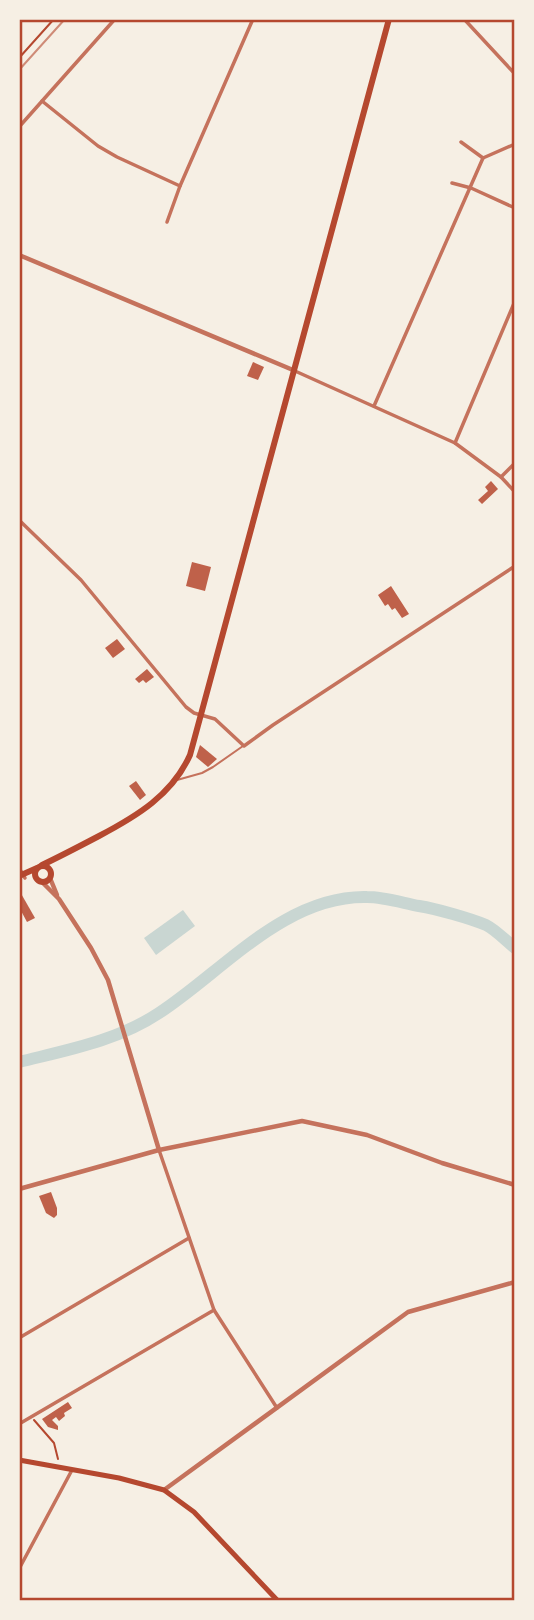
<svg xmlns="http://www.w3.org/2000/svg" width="534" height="1620" viewBox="0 0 534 1620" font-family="'Nunito Sans',sans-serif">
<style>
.water{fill:#c9d6d2}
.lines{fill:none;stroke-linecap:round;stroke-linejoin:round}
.river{stroke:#c9d6d2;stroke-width:12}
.building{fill:#bf614a}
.path{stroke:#b5482f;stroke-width:2}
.service{stroke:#c5725c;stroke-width:2}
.minor{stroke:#c5725c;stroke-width:3.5}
.tertiary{stroke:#c5725c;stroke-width:4.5}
.secondary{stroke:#b5482f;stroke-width:5}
.trunk{stroke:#b5482f;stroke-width:6}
.rail{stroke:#cf8b77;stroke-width:2}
.neatline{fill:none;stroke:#b5482f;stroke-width:2.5}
</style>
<rect width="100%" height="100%" fill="#f6efe4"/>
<!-- water -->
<polygon class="water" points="183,910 195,926 156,955 144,938"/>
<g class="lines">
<!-- river -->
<path class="river" d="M 19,1062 C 67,1050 117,1041 159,1013 C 222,972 285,895 367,897 C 384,897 403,903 419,906 C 437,909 469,918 486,925 C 496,930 506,941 515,948"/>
</g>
<!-- building -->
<g class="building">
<polygon points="253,362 264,367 258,380 247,376"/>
<polygon points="491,481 498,489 482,504 478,500 488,491 485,487"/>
<polygon points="192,562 211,567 205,591 186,586"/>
<polygon points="391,586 409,614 402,618 395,608 392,610 388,604 385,606 378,595"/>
<polygon points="117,639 125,649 113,658 105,648"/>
<polygon points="147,669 154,677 146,683 143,680 139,683 135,679"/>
<polygon points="200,745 217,759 208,767 196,757"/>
<polygon points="136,781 146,795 140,800 129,786"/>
<polygon points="19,890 35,918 27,922 19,907"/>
<polygon points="51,1192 57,1208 57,1215 54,1218 46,1213 39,1196"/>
<polygon points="68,1402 72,1408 64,1413 65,1416 59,1421 56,1417 52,1420 58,1426 58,1430 48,1427 42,1419"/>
</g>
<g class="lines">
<!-- path -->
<g class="path">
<polyline points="19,58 54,19"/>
<polyline points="34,1420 54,1443 58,1459"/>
</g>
<!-- service -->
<polyline class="service" points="177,780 202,773 213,767 243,746"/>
<!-- minor -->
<g class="minor">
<polyline points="464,19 515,74"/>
<polyline points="42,101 98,146 117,157 180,186"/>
<polyline points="19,127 115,19"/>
<polyline points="461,142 483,158 515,144"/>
<polyline points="452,183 471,188 515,208"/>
<polyline points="167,222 180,186 253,19"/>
<polyline points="295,371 455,443 501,477 515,492"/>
<polyline points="374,406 483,158"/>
<polyline points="455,443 515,301"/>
<polyline points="501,477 515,463"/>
<polyline points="19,520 81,580 186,707 194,713 215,719 244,746 273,725 515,566"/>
<polyline points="19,868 25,878"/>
<polyline points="159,1150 214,1310 277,1408"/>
<polyline points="19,1338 189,1238"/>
<polyline points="19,1424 214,1310"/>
<polyline points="19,1569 72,1470"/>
</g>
<!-- tertiary -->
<g class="tertiary">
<polyline points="19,255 293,370"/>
<polyline points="50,878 57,895"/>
<polyline points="42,882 59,899 91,948 108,980 159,1150"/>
<polyline points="19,1189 159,1150 302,1121 367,1135 442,1163 515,1185"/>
<polyline points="164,1490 408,1312 515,1282"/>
</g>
<!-- secondary -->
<polyline class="secondary" points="19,1460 119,1478 164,1490 194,1512 278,1601"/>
<!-- trunk -->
<g class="trunk">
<path d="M 42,865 C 61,856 80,846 99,836 C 137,816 172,795 190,755 L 389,19"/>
<circle cx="43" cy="874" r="8"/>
<polyline points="19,876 37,868"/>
</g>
<!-- rail -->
<polyline class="rail" points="19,70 65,19"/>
</g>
<!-- border -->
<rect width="534" height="1620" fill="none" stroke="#f6efe4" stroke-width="42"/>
<rect x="21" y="21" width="492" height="1578" class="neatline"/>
</svg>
